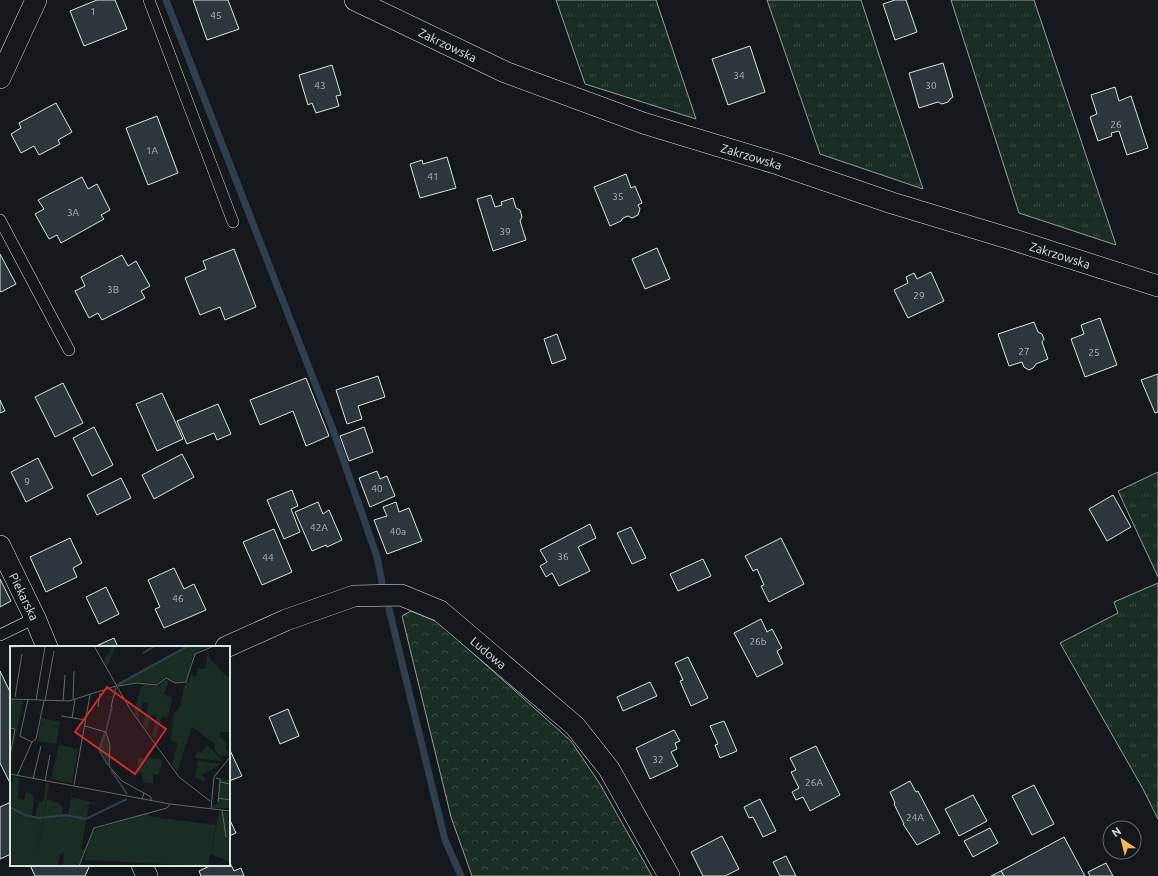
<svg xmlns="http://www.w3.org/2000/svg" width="1158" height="876" viewBox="0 0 1158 876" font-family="Ubuntu,sans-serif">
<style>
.grass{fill:url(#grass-tufts);stroke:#939e99}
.forest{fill:url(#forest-crowns);stroke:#939e99}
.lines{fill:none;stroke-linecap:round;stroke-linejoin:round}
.stream{stroke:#2f3f4d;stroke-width:7}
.building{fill:#2c363c;stroke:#d8e6dc}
.lane-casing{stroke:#d8e6dc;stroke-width:12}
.street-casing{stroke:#d8e6dc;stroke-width:22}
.lane{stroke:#14181c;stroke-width:11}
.street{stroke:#14181c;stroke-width:21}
.labels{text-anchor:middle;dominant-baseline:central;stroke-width:3;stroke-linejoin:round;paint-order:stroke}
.number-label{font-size:10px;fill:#adbab4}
.street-label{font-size:12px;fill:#d8e6dc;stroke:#14181c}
.inset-river{fill:none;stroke:#2f3f4d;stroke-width:2}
.inset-road{fill:none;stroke:#626a69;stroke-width:1}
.view{fill:#d62828;fill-opacity:0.15;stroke:#d62828;stroke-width:2}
.inset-edge{fill:none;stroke:#d8e6dc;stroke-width:2}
</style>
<defs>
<pattern id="grass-tufts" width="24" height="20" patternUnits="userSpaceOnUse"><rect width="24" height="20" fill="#1a2d24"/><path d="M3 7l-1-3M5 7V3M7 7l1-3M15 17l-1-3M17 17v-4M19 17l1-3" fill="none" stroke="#3b4b43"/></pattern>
<pattern id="forest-crowns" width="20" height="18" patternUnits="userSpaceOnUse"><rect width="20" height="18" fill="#1a2d24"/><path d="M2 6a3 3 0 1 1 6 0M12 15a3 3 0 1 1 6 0" fill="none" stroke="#3b4b43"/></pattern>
</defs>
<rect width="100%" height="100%" fill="#14181c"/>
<!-- grass -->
<g class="grass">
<polygon points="556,0 656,0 696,119 585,84"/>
<polygon points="767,0 861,0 923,189 820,154"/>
<polygon points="951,0 1034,0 1116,245 1019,213"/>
<polygon points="1158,472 1158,577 1118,491"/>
<polygon points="1158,583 1158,819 1143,789 1060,643 1118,613 1114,602"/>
</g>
<!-- forest -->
<polygon class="forest" points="411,611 438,622 571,741 600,784 652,876 472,876 451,817 402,616"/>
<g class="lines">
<!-- stream -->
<g class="stream">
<polyline points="166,0 332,427 377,557 382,582"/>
<polyline points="389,609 445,840 461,876"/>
</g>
</g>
<!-- building -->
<g class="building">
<polygon points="97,0 115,0 127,29 84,46 70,11"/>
<polygon points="193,0 228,0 239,29 207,40"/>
<polygon points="895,0 906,0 917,32 895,40 883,4"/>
<polygon points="750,46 765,92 728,105 712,59"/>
<polygon points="943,63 953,97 950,99 948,102 942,104 938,102 919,108 909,73"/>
<polygon points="332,65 341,95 336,96 339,106 316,113 312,103 308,105 299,75"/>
<polygon points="1115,87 1119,101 1131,96 1148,148 1127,155 1119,131 1111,133 1112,136 1098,141 1090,117 1097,114 1091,95"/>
<polygon points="56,103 72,132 58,140 60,144 39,155 34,146 21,153 11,134 21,128 19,123"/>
<polygon points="157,116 178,173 148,185 126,128"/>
<polygon points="447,157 456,188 420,198 410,164 422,160 423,164"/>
<polygon points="626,174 631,188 635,186 642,203 638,205 640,209 638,215 632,218 628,216 623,218 621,221 610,226 594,187"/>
<polygon points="82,177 88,189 97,184 110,210 101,215 104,219 61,243 57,235 49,239 35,214 44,209 38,200"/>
<polygon points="491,195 495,207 502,205 501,202 513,198 516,208 520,210 522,217 520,221 526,240 493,251 477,199"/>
<polygon points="657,248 670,279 645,289 632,259"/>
<polygon points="234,249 256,307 225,320 220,307 200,315 185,278 206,269 203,261"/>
<polygon points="0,254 16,284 1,292 0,291"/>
<polygon points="122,255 128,266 136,261 150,286 141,291 145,298 102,320 98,313 89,318 75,291 85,286 81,277"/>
<polygon points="931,272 944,301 908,318 894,290 908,283 906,277 914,273 917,279"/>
<polygon points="1100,318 1117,365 1085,377 1071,339 1084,334 1081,325"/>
<polygon points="1034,322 1038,332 1042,334 1044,339 1042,342 1048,359 1036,364 1033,368 1029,370 1024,367 1022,362 1009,366 998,334"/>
<polygon points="557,334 566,359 552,364 544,339"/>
<polygon points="1158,374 1158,412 1155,413 1141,380"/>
<polygon points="378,376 385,397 358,406 362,419 347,424 336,390"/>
<polygon points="306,378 329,436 306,446 293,411 260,425 250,400"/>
<polygon points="63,383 83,423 55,437 35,397"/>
<polygon points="162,393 183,439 157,451 136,404"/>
<polygon points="0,400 5,411 0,413"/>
<polygon points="218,404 231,434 217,440 214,433 187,444 177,421"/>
<polygon points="94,427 113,465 92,476 73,438"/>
<polygon points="364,427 373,452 349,461 340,436"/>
<polygon points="182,454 194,477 154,499 142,475"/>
<polygon points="38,458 53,488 26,502 11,472"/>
<polygon points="377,471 380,479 387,476 395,496 370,507 359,478"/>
<polygon points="121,478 131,498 97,515 87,495"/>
<polygon points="292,490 298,506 291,509 300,532 284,539 267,500"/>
<polygon points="1113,495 1131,527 1107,541 1089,509"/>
<polygon points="318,502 323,514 329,510 342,540 327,547 326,545 312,551 295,512"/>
<polygon points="396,502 399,512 409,508 422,541 387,554 374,520 387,516 383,507"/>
<polygon points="590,524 596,538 578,547 590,571 559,586 552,573 546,577 540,566 547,562 540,550"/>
<polygon points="631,527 646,558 632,564 617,533"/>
<polygon points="274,529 292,572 262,585 243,542"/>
<polygon points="70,538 82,563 73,568 77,577 46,592 30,557"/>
<polygon points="781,538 804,584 769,602 761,586 764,585 757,569 753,571 745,556"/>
<polygon points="703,559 711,576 678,591 670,574"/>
<polygon points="174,568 184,589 194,584 206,610 164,628 155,609 160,607 148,580"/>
<polygon points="0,579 11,601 0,607"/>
<polygon points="106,587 119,614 99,624 86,597"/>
<polygon points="761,619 767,632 772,629 782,648 777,651 783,664 757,677 734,633"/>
<polygon points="114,638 118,647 94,647"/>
<polygon points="688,657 708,698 691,706 680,681 683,680 675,663"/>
<polygon points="0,671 11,694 11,785 0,763"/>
<polygon points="650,682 657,696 623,711 617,697"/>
<polygon points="288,709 299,736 280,744 269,717"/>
<polygon points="724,721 737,751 720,758 715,745 718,744 710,726"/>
<polygon points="674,730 680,741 675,743 677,749 671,752 678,766 650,779 636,748"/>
<polygon points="816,746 840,795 810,811 803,797 796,800 792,792 799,788 791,772 796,770 790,758"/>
<polygon points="229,748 242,776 229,781"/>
<polygon points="910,781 916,792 918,791 940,833 917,845 903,824 904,824 894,804 895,803 890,792"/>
<polygon points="1034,785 1054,824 1032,835 1012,796"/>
<polygon points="973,795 987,821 959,836 945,809"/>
<polygon points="760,799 776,831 763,837 753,817 749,818 744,807"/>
<polygon points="11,802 11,854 0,859 0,807"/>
<polygon points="229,818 236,833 229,836"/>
<polygon points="990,828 998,843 973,857 964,841"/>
<polygon points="722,836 739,869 725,876 703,876 691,852"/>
<polygon points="1064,837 1085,876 1004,876 1001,871"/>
<polygon points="786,856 796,876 780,876 773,862"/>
<polygon points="229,861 234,871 241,868 244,876 201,876 199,871 212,865 229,865"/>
<polygon points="1106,863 1113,876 1090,876 1088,872"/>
<polygon points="30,865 90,865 85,876 35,876"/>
<polygon points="1001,871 1004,876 991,876"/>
</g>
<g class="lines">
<defs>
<g id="lane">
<polyline points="149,0 233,222"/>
<polyline points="0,220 69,350"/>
<polyline points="0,635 35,618"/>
</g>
<g id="street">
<path id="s1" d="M 355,0 L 505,72 L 643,123 L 778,164 L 892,203 L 1011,239 L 1158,286"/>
<polyline points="0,78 36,0"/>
<path id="s2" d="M 0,546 L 35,618 L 47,647"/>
<path id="s3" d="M 226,647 L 286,620 L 354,596 L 401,595 L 440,611 L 575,726 L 609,769 L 669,876"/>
<polyline points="142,865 147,876"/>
</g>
</defs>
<!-- lane casing -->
<use href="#lane" class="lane-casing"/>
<!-- street casing -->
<use href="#street" class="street-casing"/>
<!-- lane -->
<use href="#lane" class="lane"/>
<!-- street -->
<use href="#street" class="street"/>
</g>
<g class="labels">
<!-- number labels -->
<g class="number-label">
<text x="93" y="11">1</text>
<text x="216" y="15">45</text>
<text x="739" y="75">34</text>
<text x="320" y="85">43</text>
<text x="931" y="85">30</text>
<text x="1116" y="124">26</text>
<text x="152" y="150">1A</text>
<text x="433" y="176">41</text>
<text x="618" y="196">35</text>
<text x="73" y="212">3A</text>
<text x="505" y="231">39</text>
<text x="113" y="289">3B</text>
<text x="919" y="295">29</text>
<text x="1024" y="351">27</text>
<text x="1094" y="352">25</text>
<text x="27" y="481">9</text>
<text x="377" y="488">40</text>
<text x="319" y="527">42A</text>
<text x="398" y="531">40a</text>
<text x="563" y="556">36</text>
<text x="268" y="557">44</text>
<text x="178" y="598">46</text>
<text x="758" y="641">26b</text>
<text x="658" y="759">32</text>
<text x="814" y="782">26A</text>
<text x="915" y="817">24A</text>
</g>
<!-- street labels -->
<g class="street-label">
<text stroke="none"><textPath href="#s1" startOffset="103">Zakrzowska</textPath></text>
<text stroke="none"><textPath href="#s1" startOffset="427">Zakrzowska</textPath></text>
<text stroke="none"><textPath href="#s1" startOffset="751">Zakrzowska</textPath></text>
<text stroke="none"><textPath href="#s2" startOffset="56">Piekarska</textPath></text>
<text stroke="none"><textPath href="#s3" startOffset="291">Ludowa</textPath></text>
</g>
</g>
<!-- overview -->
<g transform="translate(10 646)">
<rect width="220" height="220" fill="#14181c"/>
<path d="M 178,0 L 202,0 L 192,3 L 183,10 L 176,35 L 165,36 L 155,32 L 147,38 L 130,36 L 108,39 ZM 155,34 L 159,35 L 154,48 L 158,50 L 145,94 L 142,89 L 147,69 L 142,68 L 137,84 L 133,78 L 139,57 L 133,56 L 128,72 L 124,66 L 132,38 L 149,40 ZM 1,54 L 13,55 L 0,119 L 6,83 L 0,81 ZM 49,99 L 68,103 L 62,137 L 41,133 ZM 137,106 L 140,107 L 139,111 L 148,114 L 143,118 L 143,138 L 133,136 L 131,126 L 127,125 L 128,112 L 135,112 ZM 61,151 L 85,157 L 79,158 L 71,203 L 75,204 L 68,220 L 53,220 L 54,206 L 50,208 L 47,220 L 0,218 L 0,167 L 9,172 L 9,179 L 16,172 L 28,174 L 27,209 L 37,153 L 50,158 L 53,161 L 52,170 L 58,170 ZM 209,166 L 220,167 L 220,216 L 201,208 Z" fill="#1a2d24"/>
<path d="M 102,0 L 106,0 L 97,21 L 94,16 ZM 198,4 L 199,12 L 217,31 L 220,29 L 220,86 L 211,86 L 209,90 L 217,97 L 215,101 L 220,109 L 211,111 L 204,103 L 205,98 L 182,81 L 167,126 L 162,118 L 168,97 L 161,94 L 163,69 L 170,61 L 175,37 L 179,36 L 181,28 L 186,31 L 188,22 L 195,23 L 198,6 L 195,5 ZM 153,21 L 161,22 L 175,31 L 171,35 L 162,34 L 156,25 L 151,27 ZM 134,26 L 131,35 L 116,36 L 116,35 ZM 158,50 L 162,51 L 161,59 L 157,72 L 151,70 ZM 95,87 L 100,100 L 98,117 L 90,104 ZM 197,99 L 210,112 L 212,115 L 185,112 L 187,105 L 191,107 ZM 146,112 L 151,113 L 152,118 L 149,128 L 144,129 L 142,121 L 143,115 L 147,115 ZM 188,115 L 211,118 L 191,129 L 195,132 L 194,135 L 185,132 ZM 4,131 L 9,132 L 8,153 L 14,154 L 16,145 L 24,150 L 22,170 L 25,171 L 29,156 L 33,156 L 36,137 L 39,138 L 27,209 L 28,174 L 16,172 L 16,178 L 9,180 L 9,172 L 0,167 L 0,135 L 3,136 Z" fill="#1a2d24"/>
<path d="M 32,72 L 50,76 L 46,98 L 27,95 ZM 211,133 L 220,134 L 220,162 L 202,162 L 201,158 L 207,158 ZM 137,167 L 139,170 L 150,172 L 206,179 L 198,220 L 74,214 L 82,187 L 86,183 Z" fill="#1a2d24"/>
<path class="inset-river" d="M 0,1 L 13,0M 133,7 L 145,0M 107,39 L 178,0M 96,85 L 102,60M 95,86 L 89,104 L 98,119M 101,124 L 117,148M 0,161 L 15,169 L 29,172 L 56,169 L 76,173 L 117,153"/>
<path class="inset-road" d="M 84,0 L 120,63 L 169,131 L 200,155M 108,40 L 127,37 L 147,39 L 156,32 L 165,37 L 176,36 L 185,8 L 204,0M 5,51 L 12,8M 0,53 L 59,55 L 106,40M 18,53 L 10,90 L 22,96 L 26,93 L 34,55M 63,53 L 64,25M 26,54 L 35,1M 35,55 L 44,5M 53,55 L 55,29M 88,61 L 90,47M 101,61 L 106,41M 51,70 L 76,74M 62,72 L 65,54M 75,80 L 96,86 L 100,99 L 99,120 L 112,135 L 134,147 L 132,153M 0,82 L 5,83 L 0,110M 0,128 L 160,158 L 220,165M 7,130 L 22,96M 206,132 L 210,133 L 210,136 L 220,138M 23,133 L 31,100M 35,135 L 40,109M 64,139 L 80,49M 134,147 L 141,151 L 141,155M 208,152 L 220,154M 208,156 L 210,136M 201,162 L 204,131 L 220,111M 212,164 L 216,191M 69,220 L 84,182 L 157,162 L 160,158"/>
<path class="view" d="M 97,41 L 156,83 L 125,128 L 65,86 Z"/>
<rect width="220" height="220" class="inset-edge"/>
</g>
<!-- north arrow -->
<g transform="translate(1122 840) rotate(325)"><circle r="19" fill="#14181c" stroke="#626a69"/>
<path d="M0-3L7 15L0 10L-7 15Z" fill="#ffb74d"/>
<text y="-6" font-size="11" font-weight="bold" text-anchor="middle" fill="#d8e6dc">N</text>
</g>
</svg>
